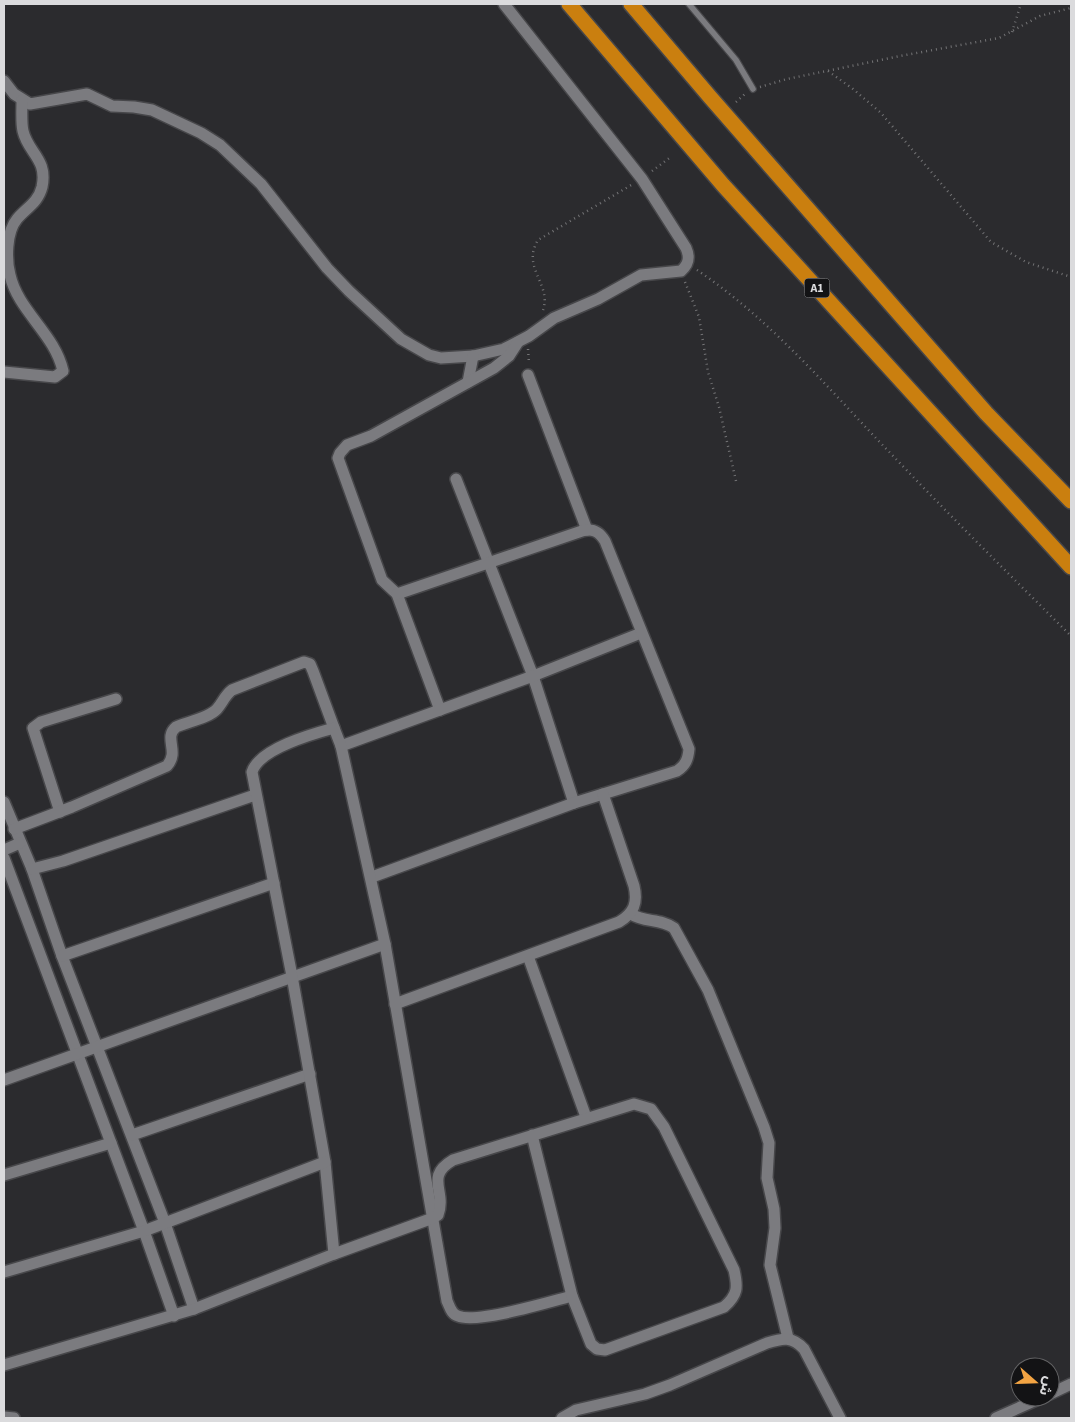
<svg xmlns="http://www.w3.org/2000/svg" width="1075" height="1422" viewBox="0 0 1075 1422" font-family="'Source Sans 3','Noto Sans Arabic',sans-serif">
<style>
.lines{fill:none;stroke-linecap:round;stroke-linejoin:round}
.service-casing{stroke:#47474a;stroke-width:8}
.minor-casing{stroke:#47474a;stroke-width:14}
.motorway-casing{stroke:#47474a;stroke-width:18}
.path{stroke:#747476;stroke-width:2.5;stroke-dasharray:1 4;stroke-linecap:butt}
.service{stroke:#7b7b7f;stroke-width:5.5}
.minor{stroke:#7b7b7f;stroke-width:11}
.motorway{stroke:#ca7f0f;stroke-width:15}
.labels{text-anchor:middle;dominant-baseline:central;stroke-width:5;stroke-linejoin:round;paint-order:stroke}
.shield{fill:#131315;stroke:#9f9fa1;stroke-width:1}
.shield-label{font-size:12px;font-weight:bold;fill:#dbdbdd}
</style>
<rect width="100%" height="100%" fill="#2b2b2e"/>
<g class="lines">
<defs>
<polyline id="service" points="689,4 736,60 753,89"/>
<g id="minor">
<path d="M 4,81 L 14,94 L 30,104 L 87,94 L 112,106 L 134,107 L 152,110 L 201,133 L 220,145 L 261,184 L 327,268 L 349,291 L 401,339 L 429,355 L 441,358 L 473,356 L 504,349 L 529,336 L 554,318 L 598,299 L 641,275 L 681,271 C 689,264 690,257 686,248 L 642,179 L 504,4"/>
<path d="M 4,372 L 55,377 L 63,371 C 55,334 18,311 10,275 C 6,260 6,232 17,219 C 26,208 38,203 42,187 C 48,159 28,153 23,131 C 21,122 22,110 22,100"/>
<polyline points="528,375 587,530"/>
<polyline points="468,382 473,356"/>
<polyline points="456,479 533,676 574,803"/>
<polyline points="440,710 397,594 382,580 338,458 340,453 347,445 371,436 494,368 509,356 518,342"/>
<polyline points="341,746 533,676 641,633"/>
<polyline points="4,802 32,869 62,956 165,1223 194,1309"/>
<polyline points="60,812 33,728 41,722 116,699"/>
<path d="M 14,829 L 72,807 L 167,766 C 180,751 163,738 176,727 C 187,722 209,718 217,709 C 223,702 225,695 232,690 L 304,662 L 310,664 L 313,671 L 334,728"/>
<polyline points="4,850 20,843"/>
<polyline points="4,858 144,1231 174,1316"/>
<polyline points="32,869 63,861 255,795"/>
<path d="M 372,877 L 574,803 L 677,771 C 686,765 688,759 689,749 L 605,541 C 599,531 592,528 582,531 L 397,594"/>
<path d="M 631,914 C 645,923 660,918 674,928 L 708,990 L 764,1127 L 769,1143 L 767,1178 L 774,1209 L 775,1228 L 770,1265 L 788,1338"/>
<polyline points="62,956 274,883"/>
<polyline points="528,956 586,1117"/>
<path d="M 395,1004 L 619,922 C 634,913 638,903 634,886 L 603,794"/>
<polyline points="4,1080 385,944"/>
<polyline points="132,1135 310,1074"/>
<polyline points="4,1175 111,1143"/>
<path d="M 334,1254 L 325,1162 L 292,976 L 252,772 C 259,749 312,734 334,728 L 341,746 L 385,944 L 447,1301 C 450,1307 451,1314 458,1316 C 477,1324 549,1302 572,1296"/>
<polyline points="4,1272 144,1231 325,1162"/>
<path d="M 4,1365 L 194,1309 L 334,1254 L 433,1218 L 438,1215 C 447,1191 424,1177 453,1160 L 634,1104 L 651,1109 L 664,1127 L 734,1270 C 738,1287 738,1295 724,1307 L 605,1350 L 597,1349 L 591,1344 L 572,1296 L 532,1135"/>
<polyline points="1050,1394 1071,1384"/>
<polyline points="4,1417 14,1418"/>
<path d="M 562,1418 L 576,1410 L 645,1394 L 670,1385 L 767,1343 C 783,1338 792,1336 804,1349 L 840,1418"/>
<polyline points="996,1418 1043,1397"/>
</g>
<g id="motorway">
<polyline points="569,4 723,185 1071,567"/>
<polyline points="631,4 710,97 986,413 1071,501"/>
</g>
</defs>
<!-- service casing -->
<use href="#service" class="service-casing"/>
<!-- minor casing -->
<use href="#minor" class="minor-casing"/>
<!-- motorway casing -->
<use href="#motorway" class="motorway-casing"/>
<!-- path -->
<g class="path">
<polyline points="1012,32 1021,4"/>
<polyline points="828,71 853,89 881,113 991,242 1026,262 1071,277"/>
<polyline points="760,87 787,79 900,56 999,38 1040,16 1071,8"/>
<polyline points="736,102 746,93"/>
<polyline points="652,171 672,156"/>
<path d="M 697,270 C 774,322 831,392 895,458 C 952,518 1012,577 1071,636"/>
<polyline points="685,282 699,317 708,372 719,407 736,481"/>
<path d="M 543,310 C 552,284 521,268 538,240 L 633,184"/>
<polyline points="528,349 529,363"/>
</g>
<!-- service -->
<use href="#service" class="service"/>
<!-- minor -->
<use href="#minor" class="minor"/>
<!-- motorway -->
<use href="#motorway" class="motorway"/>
</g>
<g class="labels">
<!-- shield labels -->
<rect class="shield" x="804.5" y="278.5" width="25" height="19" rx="4"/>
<g class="shield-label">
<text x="817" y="288">A1</text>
</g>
</g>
<!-- border -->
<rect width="1075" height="1422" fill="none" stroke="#dbdbdd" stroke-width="10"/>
<!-- north arrow -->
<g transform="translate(1035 1382) rotate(110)"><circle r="24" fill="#131315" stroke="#636365"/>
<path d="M0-4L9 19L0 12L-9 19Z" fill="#f3a443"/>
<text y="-8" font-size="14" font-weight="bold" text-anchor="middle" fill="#dbdbdd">ش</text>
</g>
</svg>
